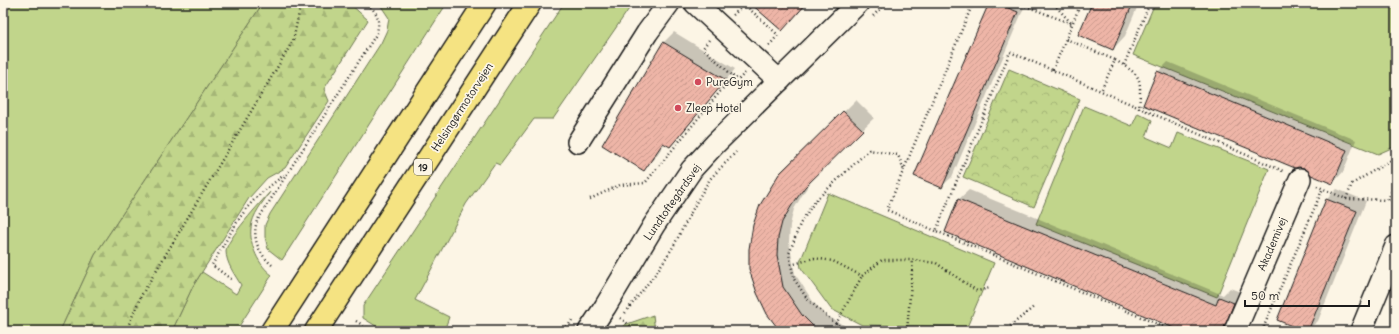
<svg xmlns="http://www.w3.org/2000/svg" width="1399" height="334" viewBox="0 0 1399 334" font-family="Delius,sans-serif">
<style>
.green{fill:#c1d58b;stroke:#6e7854}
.forest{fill:url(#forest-firs);stroke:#6e7854}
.park{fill:url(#park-crowns);stroke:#6e7854}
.shadow{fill:#0003}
.building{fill:url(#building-hatch);stroke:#1c1c1c}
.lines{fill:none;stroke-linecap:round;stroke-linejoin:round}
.minor-casing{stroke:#1c1c1c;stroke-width:24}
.highway-casing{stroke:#1c1c1c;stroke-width:25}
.path{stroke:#1c1c1c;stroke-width:2.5;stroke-dasharray:1 3;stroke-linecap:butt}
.minor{stroke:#fcf5e5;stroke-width:21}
.highway{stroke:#f5e382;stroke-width:22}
.poi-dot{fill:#d1495b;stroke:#fcf5e5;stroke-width:1.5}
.labels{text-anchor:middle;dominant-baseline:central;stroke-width:3.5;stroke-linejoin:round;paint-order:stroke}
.shield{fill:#fcf5e5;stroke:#5f5d58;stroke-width:1}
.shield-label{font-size:10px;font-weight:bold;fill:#1c1c1c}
.poi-label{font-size:11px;fill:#1c1c1c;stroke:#fcf5e5;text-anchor:start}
.street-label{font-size:11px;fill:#1c1c1c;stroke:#fcf5e5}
</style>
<defs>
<pattern id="forest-firs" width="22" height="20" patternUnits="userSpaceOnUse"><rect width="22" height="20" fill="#c1d58b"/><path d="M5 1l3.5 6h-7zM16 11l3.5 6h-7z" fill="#a5b677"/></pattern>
<pattern id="park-crowns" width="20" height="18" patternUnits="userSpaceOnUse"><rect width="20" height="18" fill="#c1d58b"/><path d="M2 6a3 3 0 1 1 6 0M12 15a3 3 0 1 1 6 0" fill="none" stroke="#a5b677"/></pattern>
<pattern id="building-hatch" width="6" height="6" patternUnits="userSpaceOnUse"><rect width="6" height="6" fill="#eeb5a7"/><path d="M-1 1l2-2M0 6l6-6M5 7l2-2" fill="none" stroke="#cc9b8f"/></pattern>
</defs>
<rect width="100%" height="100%" fill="#fcf5e5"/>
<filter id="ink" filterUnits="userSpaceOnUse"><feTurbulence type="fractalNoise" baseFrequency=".025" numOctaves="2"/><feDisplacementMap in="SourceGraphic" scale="8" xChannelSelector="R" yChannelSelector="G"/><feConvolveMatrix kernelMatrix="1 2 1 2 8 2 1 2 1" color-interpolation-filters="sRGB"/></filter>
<g filter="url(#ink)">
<!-- green -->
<g class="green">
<polygon points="3,3 263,3 95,255 60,331 3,331"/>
<polygon points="379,3 447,3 282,260 268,249 265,237 265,225 270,214 381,43 387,30 389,18"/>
<polygon points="564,3 633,3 553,119 534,119 500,165 495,163 466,204 415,300 449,317 444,331 384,331 363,318 363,306"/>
<polygon points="1155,3 1396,3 1396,146 1378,154 1133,55"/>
<polygon points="1084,106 1132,126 1138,113 1152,120 1146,137 1172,148 1178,133 1269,169 1217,297 1036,224"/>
<path d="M 270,192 C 263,202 252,215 251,228 C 249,245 259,266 272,275 L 236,331 L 172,331 L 193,286 L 202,272 L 236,294 L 241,285 C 235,275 226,263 226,251 C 226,240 261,202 270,192 Z"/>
<polygon points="828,193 994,263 967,327 862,325 831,309 801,268 800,262"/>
</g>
<!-- forest -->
<g class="forest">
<polygon points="263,3 349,3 368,20 324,89 329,101 285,168 267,178 249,198 193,286 172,331 60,331 95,255"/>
<polygon points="653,315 655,331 620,331 624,325"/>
</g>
<!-- park -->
<polygon class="park" points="1009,69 1080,99 1034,207 963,177"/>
<!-- shadow -->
<g class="shadow">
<polygon points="990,3 1026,3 952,177 941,187"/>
<polygon points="1093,3 1139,3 1125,36 1113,49"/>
<polygon points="674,32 735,69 680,136 670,146 665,143 654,159 644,170 603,144 664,42"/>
<polygon points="1168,62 1356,140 1343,172 1333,183 1310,171 1158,72"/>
<polygon points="856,100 874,118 816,174 804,192 794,209 790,225 789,242 795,274 814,303 826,315 848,328 858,331 782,331 768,313 780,175"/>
<polygon points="1337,189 1366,201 1318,321 1306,331 1278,320 1327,199"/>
<polygon points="969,190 1223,295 1230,288 1243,293 1228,331 1184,331 959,199"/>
</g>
<!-- building -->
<g class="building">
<polygon points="750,3 807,3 782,31"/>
<polygon points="989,3 996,3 1018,12 942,188 914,176"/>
<polygon points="1092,3 1133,3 1113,50 1078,35"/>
<polygon points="663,42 726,80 670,147 663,143 644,171 602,145"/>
<polygon points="1157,71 1347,150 1333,184 1311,175 1309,172 1304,168 1299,167 1295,168 1143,105"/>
<polygon points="843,111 863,130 805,187 792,205 782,222 778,238 777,255 783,287 802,315 818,331 780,331 767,314 757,293 749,269 749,249 753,225 760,205 779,174"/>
<polygon points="958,199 1216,305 1219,297 1234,303 1223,331 1181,331 945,232"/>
<polygon points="1326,199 1357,211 1308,331 1304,331 1277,320"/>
</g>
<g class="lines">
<defs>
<g id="minor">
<polyline points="695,3 772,74 780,80"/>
<polyline points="578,142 647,33 669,3"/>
<polyline points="589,331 605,307 654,225 692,169 715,144 858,3"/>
<polyline points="1235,331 1300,179"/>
<polyline points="1361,331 1396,246"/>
</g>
<g id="highway">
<polyline points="272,331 485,3"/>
<polyline points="316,331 530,3"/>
</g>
</defs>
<!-- minor casing -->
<use href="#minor" class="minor-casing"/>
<!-- highway casing -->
<use href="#highway" class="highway-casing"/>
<!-- path -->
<g class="path">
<polyline points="743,3 778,35 768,47"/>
<polyline points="1018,3 1072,24 1053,3"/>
<polyline points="733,15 745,4"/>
<polyline points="873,16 886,3"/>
<polyline points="1066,39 1115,60 1101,91"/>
<polyline points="709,40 703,48 733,76"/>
<path d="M 1115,60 C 1143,77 1141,76 1139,109"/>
<polyline points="1124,65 1150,3"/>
<polyline points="1053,70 1081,3"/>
<polyline points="1317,186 1346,199 1396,200"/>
<polyline points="590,199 620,185 645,183 733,76 738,80 745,73"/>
<polyline points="1346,199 1352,184 1396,157"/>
<polyline points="1388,200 1396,180"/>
<polyline points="936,231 887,210 973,3"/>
<path d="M 272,265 C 258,253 252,238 257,221 L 377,33 C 380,18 378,13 366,3"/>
<polyline points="791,265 814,258 833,261 862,276 882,260 913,260 936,263 977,291 990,288"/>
<path d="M 231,279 L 212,265 C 224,245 238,216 255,199 C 264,190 274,183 284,175"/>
<polyline points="625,313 656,273 673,247 697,201 710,179 736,152"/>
<polyline points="620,318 631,326 629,331"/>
<polyline points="356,321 372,331"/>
<polyline points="836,324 862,276"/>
<polyline points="1264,327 1273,331"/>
<polyline points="126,331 141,296 293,41 301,3"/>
<polyline points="554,331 567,326"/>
<polyline points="565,331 572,320"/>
<polyline points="854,331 836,324 808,300 794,279 789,254 800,224 815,201 869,150 898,155 904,170"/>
<polyline points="907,331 913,260"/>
<polyline points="1004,331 1035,306"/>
<polyline points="1174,331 936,231 1010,52 1101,91 1283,171"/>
<polyline points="1262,331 1323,188"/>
</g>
<!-- minor -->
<use href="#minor" class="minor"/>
<!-- highway -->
<use href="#highway" class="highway"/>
</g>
</g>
<!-- markers -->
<g class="poi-dot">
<circle cx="698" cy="82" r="4"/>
<circle cx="678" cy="108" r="4"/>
</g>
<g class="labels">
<!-- shield labels -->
<rect class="shield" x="414" y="159" width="18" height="16" rx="3"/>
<g class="shield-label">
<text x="423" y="167">19</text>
</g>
<!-- poi labels -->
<g class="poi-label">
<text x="706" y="82">PureGym</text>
<text x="686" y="108">Zleep Hotel</text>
</g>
<!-- street labels -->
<g class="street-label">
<text transform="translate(462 107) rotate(-57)">Helsingørmotorvejen</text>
<text transform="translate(672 202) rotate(-55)">Lundtoftegårdsvej</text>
<text transform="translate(1272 244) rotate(-67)">Akademivej</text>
</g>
</g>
<!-- margin -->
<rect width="1399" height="334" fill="none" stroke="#fcf5e5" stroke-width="16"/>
<rect x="8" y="8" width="1383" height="318" fill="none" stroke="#1c1c1c" stroke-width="1.5" filter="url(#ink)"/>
<!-- scale -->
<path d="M1245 300v6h124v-6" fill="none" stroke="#1c1c1c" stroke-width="2"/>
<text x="1251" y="300" font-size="12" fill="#1c1c1c" stroke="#fcf5e5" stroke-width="3" paint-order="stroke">50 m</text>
</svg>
